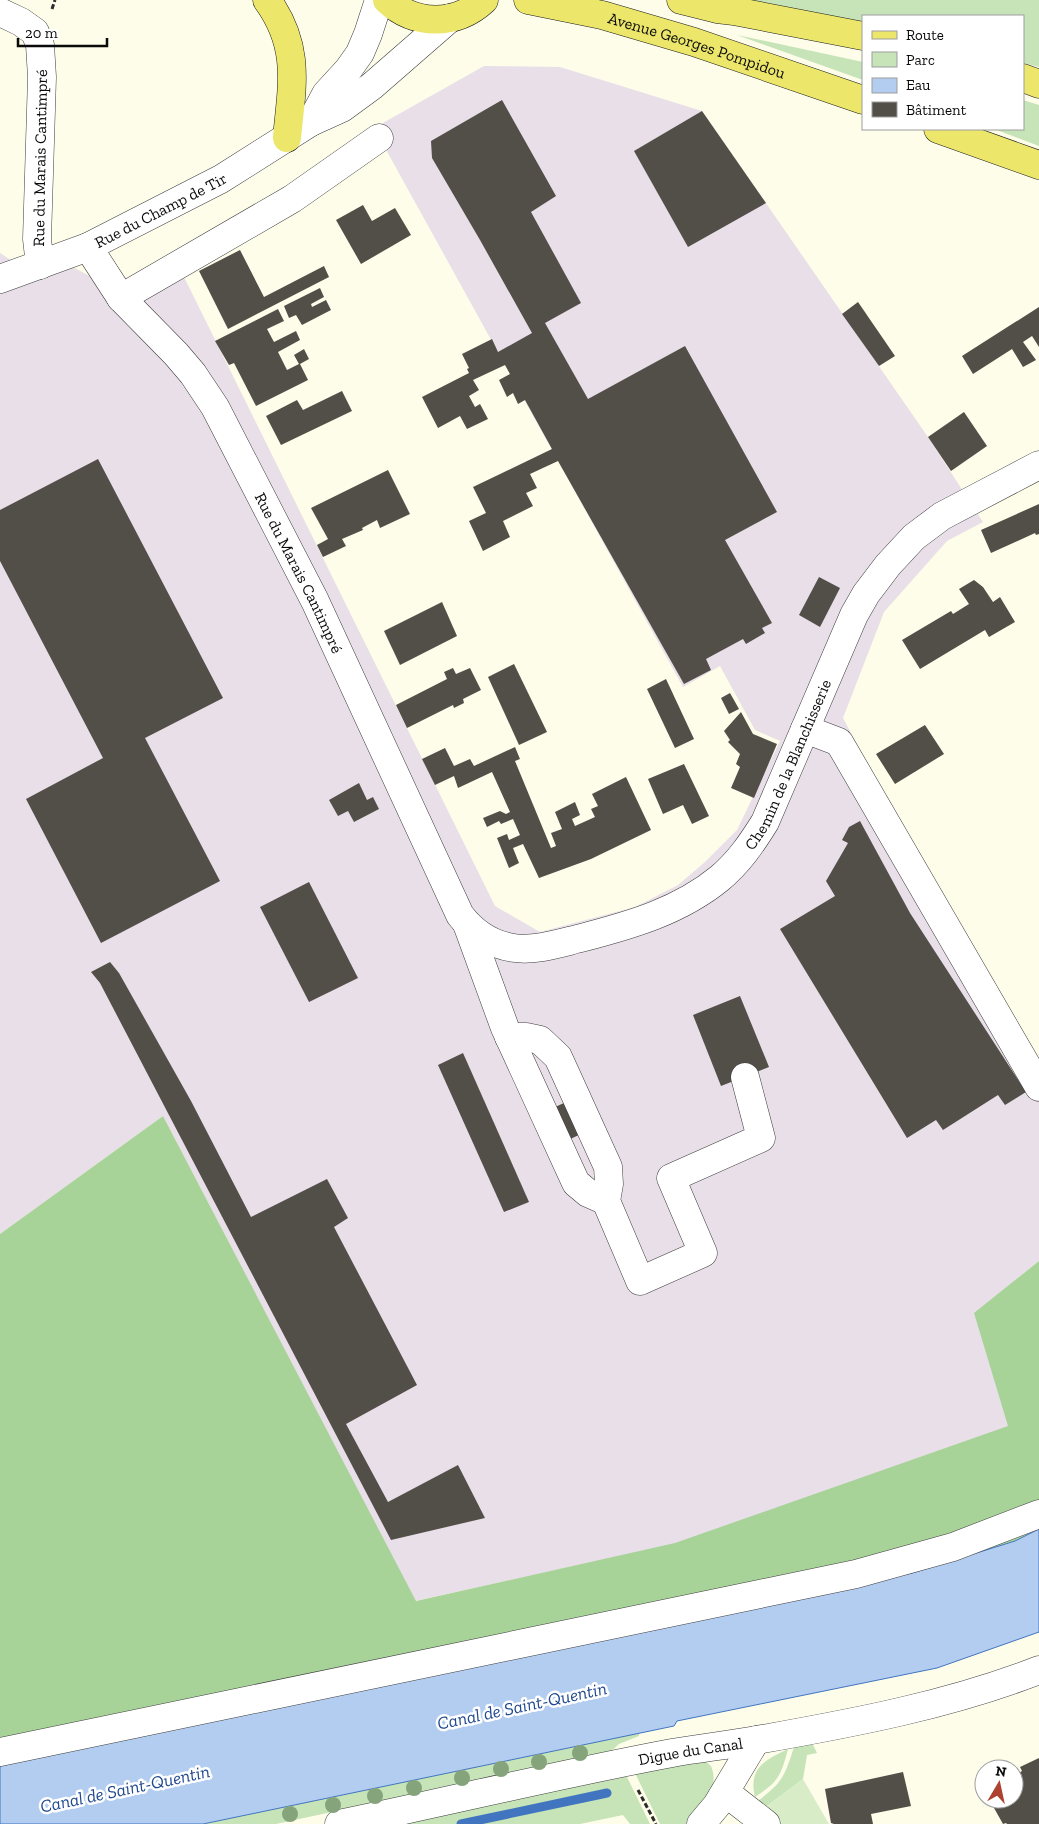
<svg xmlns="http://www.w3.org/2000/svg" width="1039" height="1824" viewBox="0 0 1039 1824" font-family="'Zilla Slab',serif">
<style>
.industrial{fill:#e9dfe8}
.green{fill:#c6e4b7}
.forest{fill:#a7d398}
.pitch{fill:#d9ecc8}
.water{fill:#b3cdf0;stroke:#4175c0}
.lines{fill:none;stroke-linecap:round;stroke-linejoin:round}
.stream{stroke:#4175c0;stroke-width:9}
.building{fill:#524e48}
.minor-casing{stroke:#3d3d3d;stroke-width:29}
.major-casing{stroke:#1b1b1b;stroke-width:29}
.path{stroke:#2c2c2c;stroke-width:3;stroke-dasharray:5 2.5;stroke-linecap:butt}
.minor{stroke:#fff;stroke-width:28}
.major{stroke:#ece66b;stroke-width:28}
.tree{fill:#85a47c}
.labels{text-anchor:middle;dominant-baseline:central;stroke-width:5;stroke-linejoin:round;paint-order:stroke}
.street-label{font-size:16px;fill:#0a0a0a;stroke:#fff}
.water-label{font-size:18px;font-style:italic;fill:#204990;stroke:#fff}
</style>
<rect width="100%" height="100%" fill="#fdfdea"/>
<!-- industrial -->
<polygon class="industrial" points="484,66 560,67 702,111 928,437 983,522 947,541 884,612 843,718 901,826 1039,1062 1039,1261 975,1313 1039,1413 974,1479 415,1601 163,1116 0,1234 0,253 31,273 71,266 136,301 184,277 495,906 540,932 635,907 678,885 705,862 737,830 780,741 755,730 720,666 683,687 374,128"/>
<!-- green -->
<g class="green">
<polygon points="742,0 1039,0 1039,67 1023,63 1023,16 863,16 863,24"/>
<polygon points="737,35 863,62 863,80"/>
<polygon points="1023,100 1039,105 1039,146 994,129 1023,129"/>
<polygon points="639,1733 639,1736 619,1744 610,1752 276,1824 203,1824"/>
<path d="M 809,1743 L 813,1745 L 817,1753 L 807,1755 L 803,1779 L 763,1809 L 758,1801 C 783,1781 784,1778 794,1747 Z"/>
<path d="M 788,1749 C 781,1776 778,1782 755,1797 C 748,1768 765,1760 788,1749 Z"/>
<path d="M 705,1761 L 711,1766 C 721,1790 701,1808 686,1824 L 660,1824 L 633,1769 Z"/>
<polygon points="624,1771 650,1824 630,1824 623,1815 580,1824 369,1824"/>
</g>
<!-- forest -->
<polygon class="forest" points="163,1116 416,1601 675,1543 1008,1426 974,1313 1039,1261 1039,1529 1015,1541 912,1573 0,1760 0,1234"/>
<!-- pitch -->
<polygon class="pitch" points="803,1779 829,1824 750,1824 763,1809"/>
<!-- water -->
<polygon class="water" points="1039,1529 1039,1632 937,1668 677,1721 674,1726 203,1824 0,1824 0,1760 912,1573 1015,1541"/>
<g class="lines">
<!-- stream -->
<polyline class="stream" points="461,1824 607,1793"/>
</g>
<!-- building -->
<g class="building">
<polygon points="502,100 556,196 531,212 581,303 545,323 588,399 685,346 777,512 725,540 772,623 762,628 765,633 746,644 743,639 706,659 711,670 684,684 558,461 530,474 537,488 526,493 533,506 503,521 510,537 483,551 469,521 486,513 473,487 552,449 525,400 518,404 513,393 507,397 499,380 510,374 505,365 473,380 479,390 469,396 475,407 480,404 488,419 467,429 460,416 438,428 422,397 469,373 467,369 469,368 462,354 492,339 498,352 532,333 480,240 432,158 431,141"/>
<polygon points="702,111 766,203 688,247 634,151"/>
<polygon points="363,205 372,221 395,208 411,235 361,264 336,220"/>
<polygon points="240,250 264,297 324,266 329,277 228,329 199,271"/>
<polygon points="320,288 324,297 311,304 312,307 326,300 331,310 302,325 296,315 289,318 284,306"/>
<polygon points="858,302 895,356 879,366 842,314"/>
<polygon points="1039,307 1039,347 1032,336 1023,342 1036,360 1023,367 1012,349 973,374 962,356"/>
<polygon points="278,309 284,321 267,329 274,342 296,331 300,340 278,352 287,370 299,364 294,355 304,349 309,359 300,364 308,380 256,406 234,363 229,365 215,341"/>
<polygon points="342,391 352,411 281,445 266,416 297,400 303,410"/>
<polygon points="964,412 987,446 951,471 928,437"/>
<polygon points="98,459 223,698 145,738 220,881 101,943 26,799 103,758 0,561 0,510"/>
<polygon points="388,470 410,514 380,528 377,520 362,528 363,530 342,539 346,546 323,557 317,545 328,539 311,508"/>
<polygon points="1039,504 1039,534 1036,535 1035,533 991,553 981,530"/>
<polygon points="819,577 840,588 820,627 799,615"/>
<polygon points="974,580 983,587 993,602 1000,597 1015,622 989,637 985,630 920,669 902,640 951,611 953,614 969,604 959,589"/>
<polygon points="442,602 457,636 400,665 384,631"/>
<polygon points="514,664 547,732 519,745 488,677"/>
<polygon points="453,668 456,674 470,668 481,690 463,699 464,703 454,708 453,705 407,728 396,705 447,679 444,672"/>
<polygon points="666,679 694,739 675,748 647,689"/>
<polygon points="730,693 739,709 729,714 721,698"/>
<polygon points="741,712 753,734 777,744 754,798 731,788 740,767 736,764 740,754 728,742 730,740 724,731"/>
<polygon points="925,725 944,754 895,784 876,754"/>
<polygon points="515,747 520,759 515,761 551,848 556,846 551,833 562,829 555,812 575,802 580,815 572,819 575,826 595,817 591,809 598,806 592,794 626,777 651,830 591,859 539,878 523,844 513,848 519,863 509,868 497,838 507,834 509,840 520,835 513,819 501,824 499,821 487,827 483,818 500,811 506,814 510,812 492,772 458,788 454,776 435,785 422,759 445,748 454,766 470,759 474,766"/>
<polygon points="684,764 709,816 692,824 683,805 663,814 648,779"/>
<polygon points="359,783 367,800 373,797 379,809 354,822 348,811 338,816 329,800"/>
<polygon points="860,821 910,913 1026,1092 1005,1105 998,1095 943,1130 936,1120 907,1138 780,929 835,896 826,881 848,843 842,840 849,827"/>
<polygon points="309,882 358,978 309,1002 260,907"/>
<polygon points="110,962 119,973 191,1101 251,1217 327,1179 348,1218 334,1227 417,1385 346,1424 388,1502 458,1465 485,1518 391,1540 100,983 91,972"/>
<polygon points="740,996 769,1067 721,1086 693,1015"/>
<polygon points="463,1053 529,1202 504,1212 438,1065"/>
<polygon points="566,1102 581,1134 566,1141 551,1109"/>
<polygon points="1039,1758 1039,1824 1007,1824 1006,1823 1003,1824 989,1799 1014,1799 1014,1776 1022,1771 1020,1767"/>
<polygon points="903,1772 911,1806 871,1814 873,1824 834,1824 831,1823 825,1789"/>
</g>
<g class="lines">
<defs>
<g id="minor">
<polyline points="0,12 21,22 35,32 40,45 42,77 37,239 40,265"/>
<polyline points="311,122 326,94 348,70 360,53 368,34 379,0"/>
<path id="s1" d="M 88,247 L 121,298 L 176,354 L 193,374 L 215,407 L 315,601 L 460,915 C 473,932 492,945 514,948 C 536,951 560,943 581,938 C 631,925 680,911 720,878 C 739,862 752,843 765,822 L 854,615 L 866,594 L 888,565 L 914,537 L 942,516 L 1039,465"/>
<path id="s2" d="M 0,279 L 88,247 L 221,179 L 311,122 L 342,108 L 372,86 L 450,18"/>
<polyline points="121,298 292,199 379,138"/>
<polyline points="805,729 839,742 1039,1087"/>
<polyline points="467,924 505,1028 576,1183 588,1193 606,1201"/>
<polyline points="509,1037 526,1037 540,1040 558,1057 608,1167 609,1184 606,1201 640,1281 703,1253 671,1178 761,1138 745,1077"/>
<polyline points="0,1752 856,1574 953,1547 1039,1514"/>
<polyline points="725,1792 766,1824"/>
<path id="s3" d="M 339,1824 C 450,1801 560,1774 672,1753 C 700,1748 729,1745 757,1740 C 853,1723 949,1705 1039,1670"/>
<polyline points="701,1824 717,1805 756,1740"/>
</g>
<g id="major">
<path d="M 267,0 C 301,47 292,85 287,138"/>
<path d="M 387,0 C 415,26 456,26 484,0"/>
<path id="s4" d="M 528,0 L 602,15 L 694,42 L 863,100"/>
<polyline points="681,0 717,9 734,11 863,36"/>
<polyline points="1023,78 1039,84"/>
<polyline points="938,129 1039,165"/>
</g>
</defs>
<!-- minor casing -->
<use href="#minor" class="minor-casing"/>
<!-- major casing -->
<use href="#major" class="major-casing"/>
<!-- path -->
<g class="path">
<polyline points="52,9 55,0"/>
<polyline points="638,1790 656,1824"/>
</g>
<!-- minor -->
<use href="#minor" class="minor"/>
<!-- major -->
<use href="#major" class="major"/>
</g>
<!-- trees -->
<g class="tree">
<circle cx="580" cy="1753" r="8"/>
<circle cx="539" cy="1762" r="8"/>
<circle cx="501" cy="1769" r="8"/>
<circle cx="462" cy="1778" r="8"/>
<circle cx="414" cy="1788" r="8"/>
<circle cx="375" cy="1796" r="8"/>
<circle cx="333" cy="1805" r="8"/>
<circle cx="290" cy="1814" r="8"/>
</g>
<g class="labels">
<!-- street labels -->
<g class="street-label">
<text stroke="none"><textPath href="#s4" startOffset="175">Avenue Georges Pompidou</textPath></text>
<text transform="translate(40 158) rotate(-89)">Rue du Marais Cantimpré</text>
<text stroke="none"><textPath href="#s2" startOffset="175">Rue du Champ de Tir</textPath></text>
<text stroke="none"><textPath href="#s1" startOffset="391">Rue du Marais Cantimpré</textPath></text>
<text stroke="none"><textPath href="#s1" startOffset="1189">Chemin de la Blanchisserie</textPath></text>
<text stroke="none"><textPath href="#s3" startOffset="359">Digue du Canal</textPath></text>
</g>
<!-- water labels -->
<g class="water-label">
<text transform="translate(522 1706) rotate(-12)">Canal de Saint-Quentin</text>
<text transform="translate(125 1789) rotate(-12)">Canal de Saint-Quentin</text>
</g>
</g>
<!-- legend -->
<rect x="862" y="15" width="162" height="115" fill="#ffffff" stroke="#9d9d9d"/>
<rect x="872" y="31" width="25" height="8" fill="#ece66b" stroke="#9d9d9d"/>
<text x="906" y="40" font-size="15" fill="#0a0a0a">Route</text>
<rect x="872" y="52" width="25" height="15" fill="#c6e4b7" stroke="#9d9d9d"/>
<text x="906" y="65" font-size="15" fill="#0a0a0a">Parc</text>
<rect x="872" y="78" width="25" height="15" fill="#b3cdf0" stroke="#9d9d9d"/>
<text x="906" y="90" font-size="15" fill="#0a0a0a">Eau</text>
<rect x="872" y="102" width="25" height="15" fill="#524e48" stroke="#9d9d9d"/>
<text x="906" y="115" font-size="15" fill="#0a0a0a">Bâtiment</text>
<!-- north arrow -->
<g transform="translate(999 1784) rotate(9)"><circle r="24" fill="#ffffff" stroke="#9d9d9d"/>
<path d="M0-4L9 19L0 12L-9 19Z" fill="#ad4230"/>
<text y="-8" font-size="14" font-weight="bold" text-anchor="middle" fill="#0a0a0a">N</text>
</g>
<!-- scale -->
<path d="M18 38v8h89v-8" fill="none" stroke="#0a0a0a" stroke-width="2.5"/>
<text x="25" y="38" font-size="15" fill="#0a0a0a" stroke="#ffffff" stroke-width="4" paint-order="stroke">20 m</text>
</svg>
